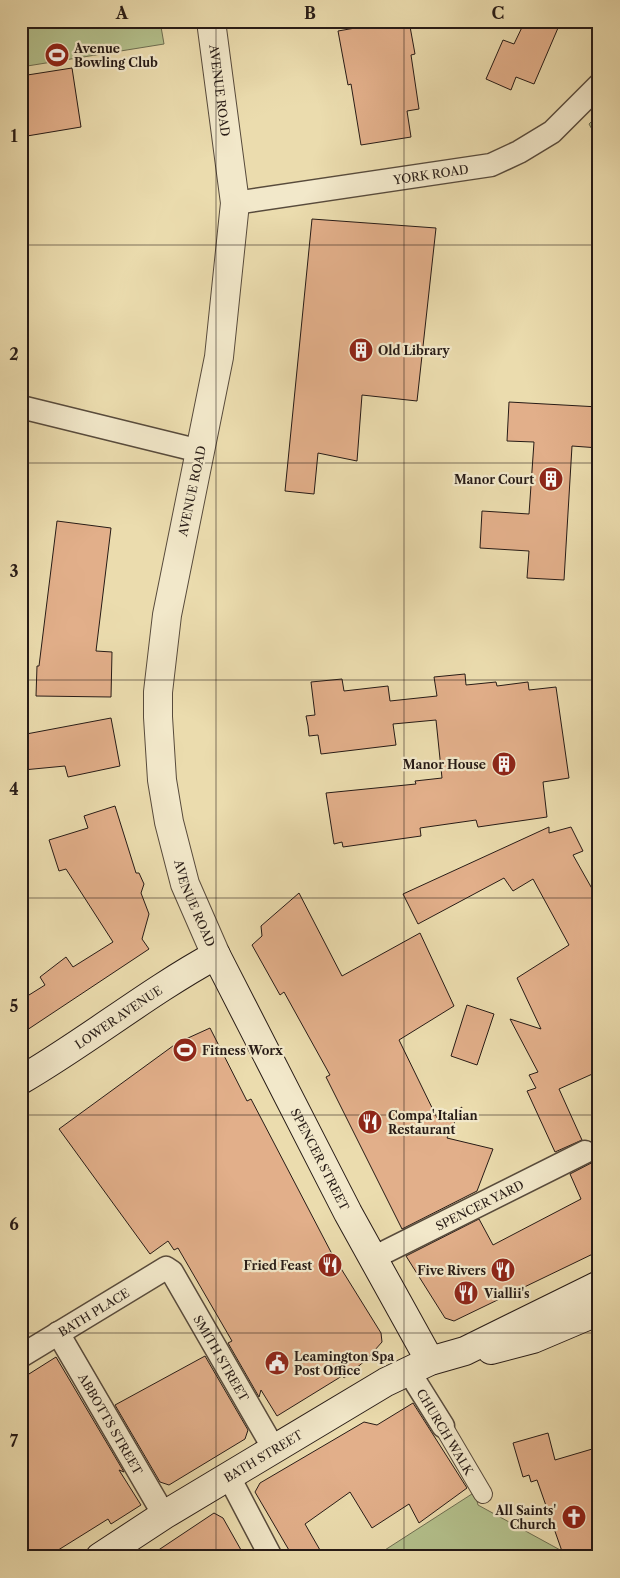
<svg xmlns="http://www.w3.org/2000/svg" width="620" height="1578" viewBox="0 0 620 1578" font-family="'Libre Caslon Text',serif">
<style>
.green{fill:#b4c18d;stroke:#6e6e52}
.building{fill:#e2af8a;stroke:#271b16}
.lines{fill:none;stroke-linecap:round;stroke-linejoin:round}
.pedestrian-casing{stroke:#584b3c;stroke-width:20}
.minor-casing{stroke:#584b3c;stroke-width:25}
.tertiary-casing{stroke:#584b3c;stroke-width:30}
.secondary-casing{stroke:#271b16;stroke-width:30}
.pedestrian{stroke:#f2e8ca;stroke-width:18}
.minor{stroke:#f2e8ca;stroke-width:22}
.tertiary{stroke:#f2e8ca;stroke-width:28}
.secondary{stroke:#f2e8ca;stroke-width:28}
.grid{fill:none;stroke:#271b16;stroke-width:1;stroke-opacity:0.55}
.labels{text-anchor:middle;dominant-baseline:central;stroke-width:4.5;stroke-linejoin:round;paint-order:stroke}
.poi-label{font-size:12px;font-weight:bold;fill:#271b16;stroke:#f2e8ca;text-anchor:start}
.street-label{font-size:12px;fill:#271b16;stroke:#f2e8ca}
.neatline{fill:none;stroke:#271b16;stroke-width:2}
.grid-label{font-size:16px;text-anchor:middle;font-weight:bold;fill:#271b16}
</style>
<rect width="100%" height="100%" fill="#ebdcae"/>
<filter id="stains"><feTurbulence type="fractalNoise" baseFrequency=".004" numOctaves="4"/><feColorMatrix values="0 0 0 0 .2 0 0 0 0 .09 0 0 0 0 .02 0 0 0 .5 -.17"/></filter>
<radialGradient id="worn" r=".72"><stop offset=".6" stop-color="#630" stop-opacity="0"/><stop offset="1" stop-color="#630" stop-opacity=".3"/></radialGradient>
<!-- green -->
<g class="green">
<polygon points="21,21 160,21 164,44 21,67"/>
<polygon points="599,114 599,142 589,124"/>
<polygon points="475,1492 478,1505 562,1551 544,1557 374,1557"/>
</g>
<!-- building -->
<g class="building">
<polygon points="395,21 409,21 415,54 411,55 419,109 407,111 411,137 361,145 351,84 348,85 338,31"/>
<polygon points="525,21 561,21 534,84 516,77 511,90 486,79 503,40 514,44"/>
<polygon points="72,68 81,127 21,137 21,76"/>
<polygon points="312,219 436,228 417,401 362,395 357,461 318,453 314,494 285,491"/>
<polygon points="509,402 599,407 599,448 572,446 564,580 527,578 529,551 480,548 482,511 529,514 534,442 507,441"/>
<polygon points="57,521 111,528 96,651 112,652 111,697 36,696 37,666 39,666"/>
<polygon points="465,674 466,685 496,682 497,686 528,682 529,690 556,687 569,778 543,782 547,817 478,827 476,820 420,828 421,836 343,847 342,842 334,844 326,793 416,784 415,781 442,778 436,720 393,724 396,745 321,754 318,735 309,736 308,726 306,716 315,715 311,682 342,679 344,691 388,686 390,701 437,696 434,677"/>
<polygon points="111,718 120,766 68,777 65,766 23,770 21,735"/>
<polygon points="115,806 136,873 139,873 144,884 141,893 149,914 142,939 149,949 21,1034 21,1000 45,985 40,977 66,957 73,967 113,942 66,869 59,871 49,840 88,828 84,816"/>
<polygon points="549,827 549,833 571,827 583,851 573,855 599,901 599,1071 559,1089 582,1140 555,1152 527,1091 536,1088 529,1075 538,1072 510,1019 541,1029 517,978 569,945 533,879 513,891 504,878 418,924 403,894"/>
<polygon points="299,893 342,976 420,933 454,1006 399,1040 439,1122 462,1107 447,1138 493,1149 477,1191 402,1229 326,1077 330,1075 284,992 280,995 252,945 262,936 261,926"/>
<polygon points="467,1005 494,1014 477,1065 451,1056"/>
<polygon points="210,1028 247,1101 251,1099 332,1254 381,1333 382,1342 366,1360 344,1378 342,1376 277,1416 261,1390 259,1397 228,1343 232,1341 178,1248 174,1250 168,1241 150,1254 59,1129 177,1043"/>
<polygon points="599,1159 599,1251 454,1321 445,1318 406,1256 479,1219 493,1245 581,1199 570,1174"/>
<polygon points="205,1356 248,1430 245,1439 169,1485 160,1482 115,1405"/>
<polygon points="56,1357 124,1472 119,1470 141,1505 111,1524 108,1519 47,1557 21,1557 21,1379"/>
<polygon points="413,1403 467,1488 419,1523 409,1504 372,1528 350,1492 305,1524 324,1557 293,1557 255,1492 260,1483 364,1422 377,1425"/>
<polygon points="548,1433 555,1460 599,1447 599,1557 564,1557 537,1480 531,1482 529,1475 523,1477 513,1443"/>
<polygon points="214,1513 223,1518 245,1557 148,1557"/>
</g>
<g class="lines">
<defs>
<polyline id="pedestrian" points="443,1426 483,1494"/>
<g id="minor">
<path id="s1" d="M 235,203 L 491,165 L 519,152 L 552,132 L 599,85"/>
<polyline points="21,407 200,451"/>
<path id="s2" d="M 373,1258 L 585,1152"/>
<path id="s3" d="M 58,1333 L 164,1515"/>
<path id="s4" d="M 21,1356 L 166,1268 L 172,1272 L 274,1449"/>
<polyline points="408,1370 443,1426"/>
<polyline points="228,1475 271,1557"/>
</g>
<g id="tertiary">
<path id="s5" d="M 211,21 L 235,203 L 219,357 L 167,615 L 158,692 L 158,717 L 162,780 L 169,822 L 185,884 L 216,955"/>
</g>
<g id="secondary">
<path id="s6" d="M 21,1080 C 88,1041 148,992 216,955 L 348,1213 L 430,1361"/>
<polyline points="491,1350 533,1339 599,1311"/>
<path id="s7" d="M 100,1557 L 164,1515 L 386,1382 L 430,1361 L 465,1351 L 599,1285"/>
</g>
</defs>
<!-- pedestrian casing -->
<use href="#pedestrian" class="pedestrian-casing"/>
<!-- minor casing -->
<use href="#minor" class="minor-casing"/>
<!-- tertiary casing -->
<use href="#tertiary" class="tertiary-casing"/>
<!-- secondary casing -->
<use href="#secondary" class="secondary-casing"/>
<!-- pedestrian -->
<use href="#pedestrian" class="pedestrian"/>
<!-- minor -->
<use href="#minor" class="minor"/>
<!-- tertiary -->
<use href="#tertiary" class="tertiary"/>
<!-- secondary -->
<use href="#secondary" class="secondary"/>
</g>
<!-- grid -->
<path class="grid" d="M 216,21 L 216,1557M 404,21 L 404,1557M 21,245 L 599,245M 21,463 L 599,463M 21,680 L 599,680M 21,898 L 599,898M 21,1115 L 599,1115M 21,1333 L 599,1333"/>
<!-- icons -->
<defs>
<symbol id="stadium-disc" viewBox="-11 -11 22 22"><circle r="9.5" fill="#8f2418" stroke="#f2e8ca"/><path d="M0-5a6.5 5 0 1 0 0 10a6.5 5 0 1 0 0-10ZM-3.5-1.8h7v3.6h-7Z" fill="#fff"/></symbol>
<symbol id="building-disc" viewBox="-11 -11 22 22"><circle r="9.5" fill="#8f2418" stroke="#f2e8ca"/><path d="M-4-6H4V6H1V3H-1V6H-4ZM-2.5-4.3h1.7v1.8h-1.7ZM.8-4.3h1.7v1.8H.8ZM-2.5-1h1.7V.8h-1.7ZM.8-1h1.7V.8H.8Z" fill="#fff"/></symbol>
<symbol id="restaurant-disc" viewBox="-11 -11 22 22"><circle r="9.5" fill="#8f2418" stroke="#f2e8ca"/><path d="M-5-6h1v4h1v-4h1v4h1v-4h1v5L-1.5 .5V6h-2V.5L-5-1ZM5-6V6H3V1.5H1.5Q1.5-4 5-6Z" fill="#fff"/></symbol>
<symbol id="civic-disc" viewBox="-11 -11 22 22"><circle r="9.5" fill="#8f2418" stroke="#f2e8ca"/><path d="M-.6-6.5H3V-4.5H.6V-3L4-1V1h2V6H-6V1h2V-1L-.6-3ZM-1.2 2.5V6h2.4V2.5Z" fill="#fff"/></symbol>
<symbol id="church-disc" viewBox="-11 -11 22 22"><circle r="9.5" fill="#8f2418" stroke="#f2e8ca"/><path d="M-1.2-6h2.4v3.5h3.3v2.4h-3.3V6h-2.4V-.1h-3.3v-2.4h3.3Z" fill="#fff"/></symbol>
</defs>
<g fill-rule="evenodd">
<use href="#stadium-disc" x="43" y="41" width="28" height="28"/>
<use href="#building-disc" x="347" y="336" width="28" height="28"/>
<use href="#building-disc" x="537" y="465" width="28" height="28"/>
<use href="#building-disc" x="490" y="750" width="28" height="28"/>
<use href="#stadium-disc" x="171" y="1036" width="28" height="28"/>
<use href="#restaurant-disc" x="356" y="1108" width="28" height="28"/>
<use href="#restaurant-disc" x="316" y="1251" width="28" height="28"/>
<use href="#restaurant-disc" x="489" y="1256" width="28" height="28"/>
<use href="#restaurant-disc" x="452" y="1279" width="28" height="28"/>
<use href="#civic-disc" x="263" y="1349" width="28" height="28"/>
<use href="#church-disc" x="560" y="1503" width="28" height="28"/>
</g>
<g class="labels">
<!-- poi labels -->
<g class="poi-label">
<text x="74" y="48">Avenue<tspan x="74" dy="14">Bowling Club</tspan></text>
<text x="378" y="350">Old Library</text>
<text x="534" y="479" text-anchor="end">Manor Court</text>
<text x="486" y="764" text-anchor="end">Manor House</text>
<text x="202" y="1050">Fitness Worx</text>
<text x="388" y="1115">Compa' Italian<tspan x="388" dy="14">Restaurant</tspan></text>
<text x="312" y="1265" text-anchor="end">Fried Feast</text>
<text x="486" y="1270" text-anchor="end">Five Rivers</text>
<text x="484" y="1293">Viallii's</text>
<text x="294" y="1356">Leamington Spa<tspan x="294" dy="14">Post Office</tspan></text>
<text x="556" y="1510" text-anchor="end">All Saints'<tspan x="556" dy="14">Church</tspan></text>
</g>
<!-- street labels -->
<g class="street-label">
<text stroke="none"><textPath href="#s5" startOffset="70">AVENUE ROAD</textPath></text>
<text stroke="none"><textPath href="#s1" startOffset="198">YORK ROAD</textPath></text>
<text transform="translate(192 491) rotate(-78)">AVENUE ROAD</text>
<text stroke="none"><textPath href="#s5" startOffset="895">AVENUE ROAD</textPath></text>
<text stroke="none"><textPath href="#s6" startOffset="116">LOWER AVENUE</textPath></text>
<text stroke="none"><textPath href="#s6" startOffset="461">SPENCER STREET</textPath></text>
<text stroke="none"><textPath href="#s2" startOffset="119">SPENCER YARD</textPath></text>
<text stroke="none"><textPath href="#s4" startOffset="85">BATH PLACE</textPath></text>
<text stroke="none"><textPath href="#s4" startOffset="276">SMITH STREET</textPath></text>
<text stroke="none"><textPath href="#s3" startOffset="105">ABBOTTS STREET</textPath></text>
<text transform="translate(445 1432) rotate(59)">CHURCH WALK</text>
<text stroke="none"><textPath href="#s7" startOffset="192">BATH STREET</textPath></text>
</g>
</g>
<!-- margin -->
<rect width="620" height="1578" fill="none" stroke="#ebdcae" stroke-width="55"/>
<rect x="28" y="28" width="564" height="1522" class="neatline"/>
<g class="grid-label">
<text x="122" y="19">A</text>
<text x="310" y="19">B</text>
<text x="498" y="19">C</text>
<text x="14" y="142">1</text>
<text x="14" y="360">2</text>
<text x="14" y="577">3</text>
<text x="14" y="795">4</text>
<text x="14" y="1012">5</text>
<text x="14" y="1230">6</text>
<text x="14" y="1447">7</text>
</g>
<rect width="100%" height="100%" filter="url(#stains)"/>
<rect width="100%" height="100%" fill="url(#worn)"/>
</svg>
